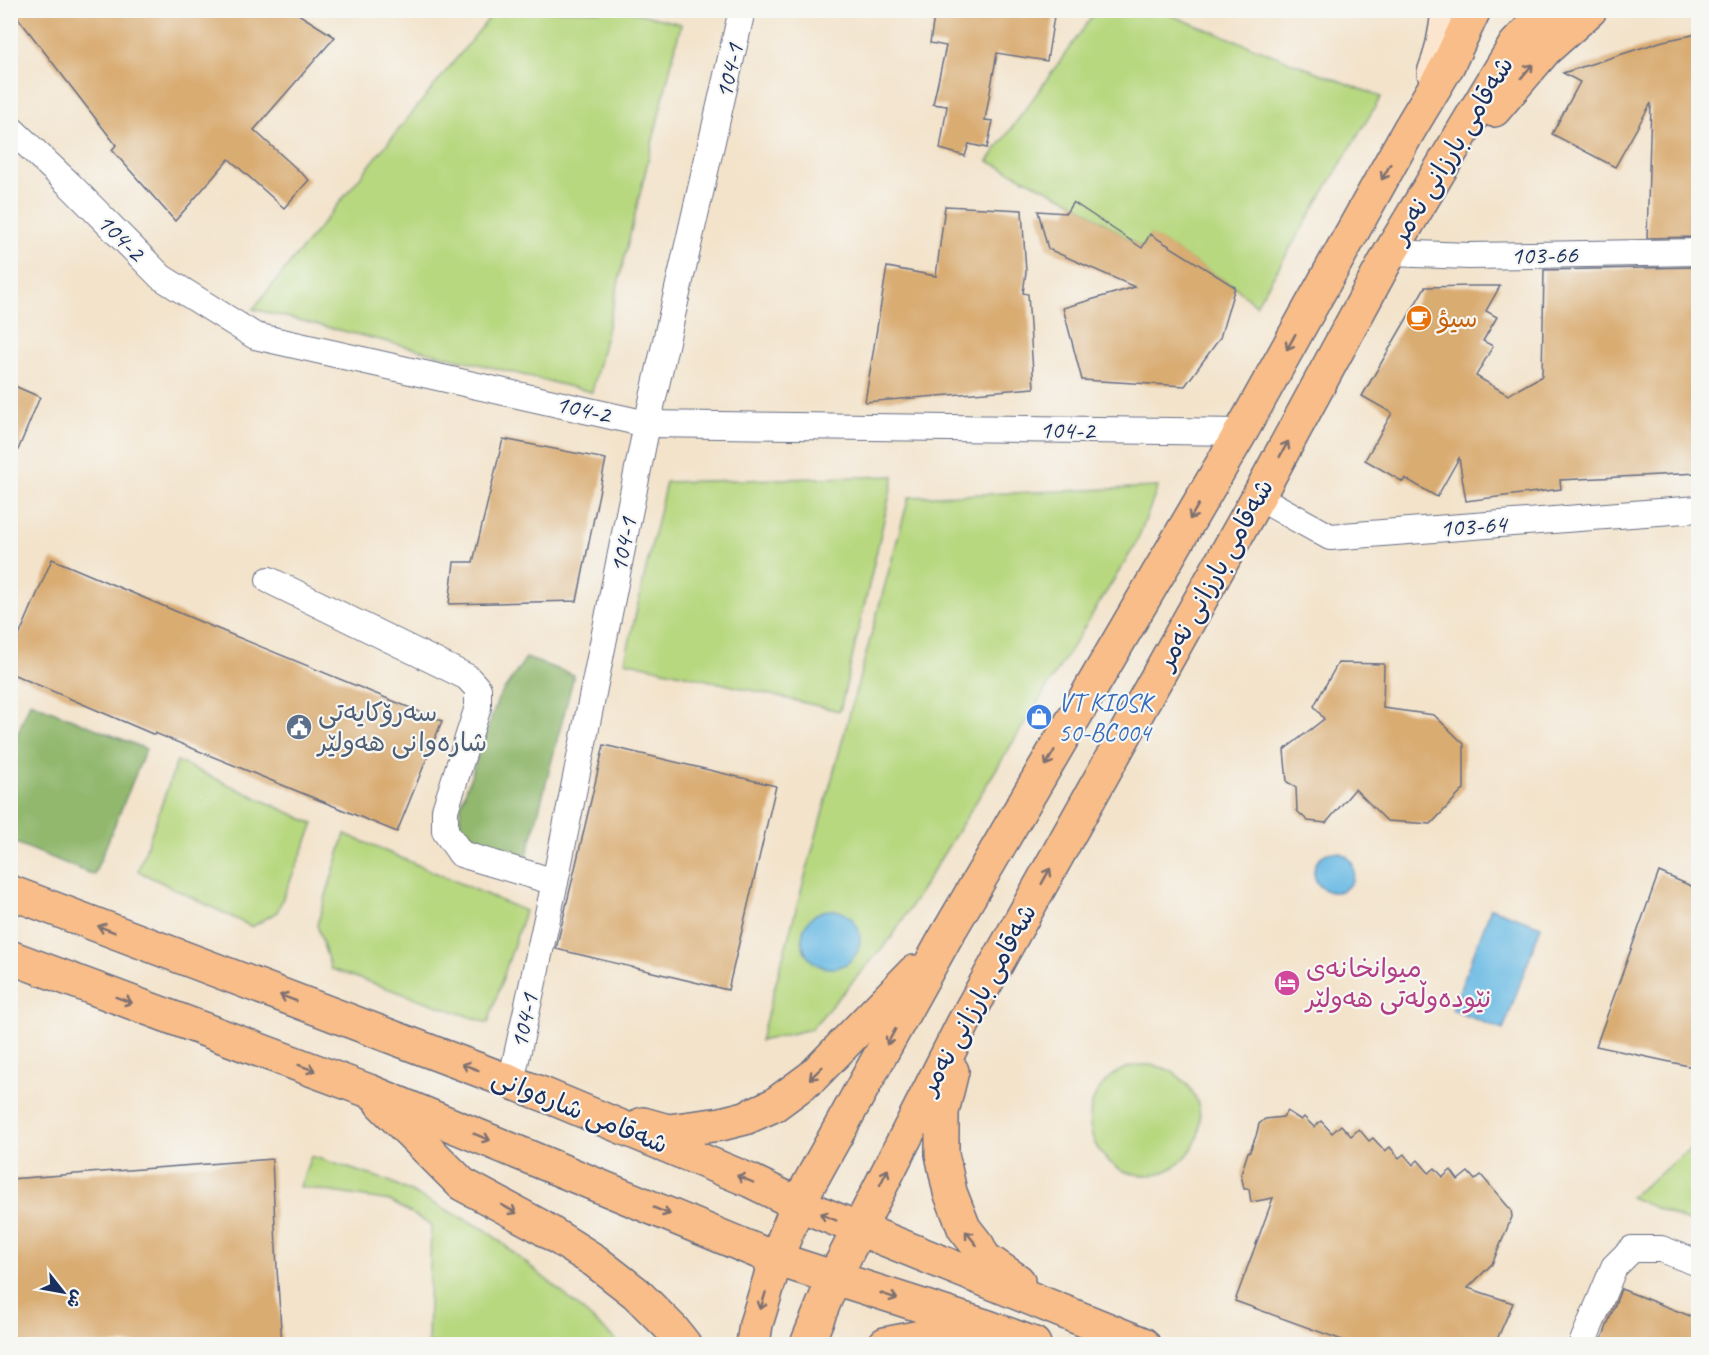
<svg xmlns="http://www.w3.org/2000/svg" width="1709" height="1355" viewBox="0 0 1709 1355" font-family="Caveat,'Playpen Sans Arabic',sans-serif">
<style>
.green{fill:#b8d880;stroke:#6a846f;stroke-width:1.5}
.forest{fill:#92b86e;stroke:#567466;stroke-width:1.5}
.water{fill:#69bae4;stroke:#4274a1;stroke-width:1.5}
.building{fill:#d9ac72}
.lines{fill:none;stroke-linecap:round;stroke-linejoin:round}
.minor-casing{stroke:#676e84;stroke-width:28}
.secondary-casing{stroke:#676e84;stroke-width:36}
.primary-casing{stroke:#676e84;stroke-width:36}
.minor{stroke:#fff;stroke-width:26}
.secondary{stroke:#fce5cf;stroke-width:33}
.primary{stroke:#f8bd88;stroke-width:33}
.oneway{stroke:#7e6f71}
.labels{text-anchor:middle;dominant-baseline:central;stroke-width:4.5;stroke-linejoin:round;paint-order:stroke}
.street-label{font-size:26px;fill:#1b2f5e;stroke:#f6f6f2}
.food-label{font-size:26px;fill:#c56008;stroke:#f6f6f2;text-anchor:start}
.shop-label{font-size:26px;fill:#366cbe;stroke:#f6f6f2;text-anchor:start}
.service-label{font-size:26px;fill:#4e5e75;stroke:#f6f6f2;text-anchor:start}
.hotel-label{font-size:26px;fill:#b23c85;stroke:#f6f6f2;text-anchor:start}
</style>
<rect width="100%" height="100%" fill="#f6f6f2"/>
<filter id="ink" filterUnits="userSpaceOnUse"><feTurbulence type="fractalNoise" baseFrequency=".0167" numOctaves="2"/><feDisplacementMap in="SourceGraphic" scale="12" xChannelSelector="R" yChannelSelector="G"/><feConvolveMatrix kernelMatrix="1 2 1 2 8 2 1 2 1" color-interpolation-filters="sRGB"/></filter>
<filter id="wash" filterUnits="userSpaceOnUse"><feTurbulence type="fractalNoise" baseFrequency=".008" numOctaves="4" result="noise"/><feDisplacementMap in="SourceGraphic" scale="24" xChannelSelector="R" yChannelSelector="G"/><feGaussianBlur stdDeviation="1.35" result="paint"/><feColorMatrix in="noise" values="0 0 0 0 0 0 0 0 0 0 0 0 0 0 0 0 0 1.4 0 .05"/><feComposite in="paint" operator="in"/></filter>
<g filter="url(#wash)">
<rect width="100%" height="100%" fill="#f3e3cb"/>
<!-- green -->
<g class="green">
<polygon points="495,11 629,11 681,24 592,392 253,309"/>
<polygon points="1096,11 1160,11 1381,97 1256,305 1235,287 1150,235 1142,248 1073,202 988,161"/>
<polygon points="894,476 840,711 625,661 666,482"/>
<polygon points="1158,487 1136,544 892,937 811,1029 760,1041 909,497"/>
<polygon points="177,761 314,824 277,912 252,927 138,871"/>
<polygon points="345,834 525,911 488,1023 331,969 317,925"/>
<circle cx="1145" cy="1120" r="55"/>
<polygon points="1698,1143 1698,1226 1630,1197"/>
<polygon points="311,1156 389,1181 486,1230 565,1295 620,1344 428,1344 431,1225 390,1201 300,1187"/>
</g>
<!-- forest -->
<g class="forest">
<polygon points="526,658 574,675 525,864 459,829 461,804 498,699"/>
<polygon points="30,702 146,749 94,875 11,841 11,751"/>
</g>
<!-- water -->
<g class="water">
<circle cx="1334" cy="872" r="20"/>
<polygon points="1491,908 1541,926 1503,1030 1452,1010"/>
<circle cx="831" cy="939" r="29"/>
</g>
<g id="blocks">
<!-- building -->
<g class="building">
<polygon points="12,10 292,10 335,37 254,130 309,180 284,208 229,159 175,221 112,150 116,145"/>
<polygon points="935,10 1055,10 1047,61 997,53 985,120 993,121 987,148 969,144 965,156 940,149 947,106 933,104 946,46 930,43"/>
<polygon points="1698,34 1698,237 1647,238 1651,103 1615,167 1552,134 1580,82 1563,73 1663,41"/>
<polygon points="1073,202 1142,248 1150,234 1235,287 1220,338 1185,386 1082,380 1063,308 1135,287 1048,249 1038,211 1066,213"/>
<polygon points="945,206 1022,210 1026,272 1023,293 1028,294 1034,388 865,402 887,267 936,276"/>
<polygon points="1698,267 1698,473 1560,480 1561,489 1466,501 1459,458 1437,497 1405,478 1403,482 1365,460 1392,413 1362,396 1425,287 1471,286 1500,286 1486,311 1497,317 1483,341 1493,346 1476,376 1508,395 1542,376 1544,270"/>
<polygon points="10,384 40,397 11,467 10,467"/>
<polygon points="503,439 606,459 577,601 449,604 454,562 473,562"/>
<polygon points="52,559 213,627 442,721 397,832 155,733 155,735 10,673 10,657"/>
<polygon points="1338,663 1384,664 1383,708 1434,715 1464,744 1464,789 1431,824 1387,821 1355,789 1326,823 1308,821 1297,811 1296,787 1287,782 1284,750 1324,719 1314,706"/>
<polygon points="604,745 776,786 728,990 556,949"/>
<polygon points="1659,872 1698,889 1698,1068 1596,1046"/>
<polygon points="1287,1111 1301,1120 1304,1117 1314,1127 1321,1121 1332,1133 1341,1125 1351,1136 1359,1129 1369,1141 1373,1138 1385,1151 1390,1147 1399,1158 1404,1154 1413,1165 1418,1160 1429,1173 1435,1168 1443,1177 1451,1170 1458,1180 1468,1172 1475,1180 1481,1175 1511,1210 1512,1217 1492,1264 1468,1288 1513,1303 1495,1344 1353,1344 1235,1301 1273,1198 1251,1202 1249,1189 1244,1189 1241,1174 1248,1152 1250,1151 1256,1136 1259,1124 1265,1119 1283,1117"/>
<polygon points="272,1159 277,1269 282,1344 10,1344 10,1179"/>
<polygon points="1621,1289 1698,1319 1698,1344 1600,1344"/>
</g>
</g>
</g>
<g filter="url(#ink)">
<use href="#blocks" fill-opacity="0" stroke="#676e84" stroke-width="1.5"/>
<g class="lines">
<defs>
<g id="minor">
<polyline points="10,128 70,185 161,277 255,336 647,424 1241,432"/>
<polyline points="1390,253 1469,256 1698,252"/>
<polyline points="1258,497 1330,537 1698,509"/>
<polyline points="269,580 467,677 478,689 478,707 445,810 445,831 461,854 555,882"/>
<polyline points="511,1082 555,882 647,424 742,10"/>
<polyline points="1582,1344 1614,1267 1632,1249 1661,1249 1698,1263"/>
</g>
<path id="secondary" d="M 1434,73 C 1442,53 1446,32 1448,10"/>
<g id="primary">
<polyline points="1494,110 1545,50 1590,10"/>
<polyline points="10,892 545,1095 751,1181 798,1204 1143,1344"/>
<polyline points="10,957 369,1091 776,1259 988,1327 1034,1344"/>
<polyline points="952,1071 942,1112 942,1154 950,1192 964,1228 978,1246 984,1258 1018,1281"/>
<polyline points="381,1103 462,1184 538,1225 595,1261 636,1293 673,1330 684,1344"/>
<polyline points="643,1124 668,1131 721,1124 745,1118 774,1105 812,1077 914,972"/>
<polyline points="753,1344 756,1324 776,1259 798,1204 944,940 1241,432 1409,130 1448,65 1474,10"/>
<polyline points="807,1344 834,1278 964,1022 1258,497 1390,253 1515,45 1548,10"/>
<polyline points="885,1344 941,1333 978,1328"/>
</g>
</defs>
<!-- minor casing -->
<use href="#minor" class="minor-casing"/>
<!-- secondary casing -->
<use href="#secondary" class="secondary-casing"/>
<!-- primary casing -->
<use href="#primary" class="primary-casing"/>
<!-- minor -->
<use href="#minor" class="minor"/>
<!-- secondary -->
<use href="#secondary" class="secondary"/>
<!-- primary -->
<use href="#primary" class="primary"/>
</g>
<!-- one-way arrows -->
<defs><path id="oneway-shaft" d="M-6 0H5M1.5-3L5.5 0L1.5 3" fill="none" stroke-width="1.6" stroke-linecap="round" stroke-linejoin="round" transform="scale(1.5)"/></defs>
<g class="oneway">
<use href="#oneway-shaft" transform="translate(1527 71) rotate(-50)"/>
<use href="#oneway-shaft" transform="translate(1386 172) rotate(119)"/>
<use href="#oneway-shaft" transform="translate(1291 342) rotate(119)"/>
<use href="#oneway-shaft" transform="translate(1284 449) rotate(-61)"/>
<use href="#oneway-shaft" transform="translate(1194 512) rotate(120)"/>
<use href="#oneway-shaft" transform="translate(1050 758) rotate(120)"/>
<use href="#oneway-shaft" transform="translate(1046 876) rotate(-61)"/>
<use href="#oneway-shaft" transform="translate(106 929) rotate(-159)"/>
<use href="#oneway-shaft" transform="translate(288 998) rotate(-159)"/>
<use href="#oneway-shaft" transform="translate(124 1000) rotate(20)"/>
<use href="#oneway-shaft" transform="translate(891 1037) rotate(119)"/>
<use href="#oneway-shaft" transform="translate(470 1067) rotate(-159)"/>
<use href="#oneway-shaft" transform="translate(307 1068) rotate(20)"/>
<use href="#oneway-shaft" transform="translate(816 1073) rotate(136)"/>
<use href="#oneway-shaft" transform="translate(482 1137) rotate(22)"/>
<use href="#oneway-shaft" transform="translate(884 1177) rotate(-63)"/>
<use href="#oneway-shaft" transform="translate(745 1179) rotate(-157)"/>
<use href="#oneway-shaft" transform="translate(509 1209) rotate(29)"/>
<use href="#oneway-shaft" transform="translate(662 1211) rotate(22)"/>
<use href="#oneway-shaft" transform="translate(828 1217) rotate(-157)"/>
<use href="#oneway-shaft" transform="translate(971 1238) rotate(-129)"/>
<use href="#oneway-shaft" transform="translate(889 1296) rotate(18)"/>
<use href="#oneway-shaft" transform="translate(763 1301) rotate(107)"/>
</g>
</g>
<!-- icons -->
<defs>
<symbol id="cafe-disc" viewBox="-11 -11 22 22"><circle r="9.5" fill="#e8710a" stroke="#f6f6f2"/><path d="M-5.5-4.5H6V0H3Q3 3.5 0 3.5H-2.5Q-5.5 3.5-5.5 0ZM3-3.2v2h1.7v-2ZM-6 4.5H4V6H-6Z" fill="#fff"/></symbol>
<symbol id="shop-disc" viewBox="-11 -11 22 22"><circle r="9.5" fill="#3f7fe0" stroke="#f6f6f2"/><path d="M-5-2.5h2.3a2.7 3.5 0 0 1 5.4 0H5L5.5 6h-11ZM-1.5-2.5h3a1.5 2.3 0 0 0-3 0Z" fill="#fff"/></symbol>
<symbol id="civic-disc" viewBox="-11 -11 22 22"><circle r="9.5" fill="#5c6f8a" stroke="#f6f6f2"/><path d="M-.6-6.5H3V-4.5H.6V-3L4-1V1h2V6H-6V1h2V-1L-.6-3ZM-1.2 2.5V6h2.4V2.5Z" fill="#fff"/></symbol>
<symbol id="hotel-disc" viewBox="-11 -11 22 22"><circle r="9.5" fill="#d1479c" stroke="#f6f6f2"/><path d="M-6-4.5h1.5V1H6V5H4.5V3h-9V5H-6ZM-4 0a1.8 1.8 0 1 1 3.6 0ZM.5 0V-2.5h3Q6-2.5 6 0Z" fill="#fff"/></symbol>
</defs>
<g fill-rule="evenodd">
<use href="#cafe-disc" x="1404" y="303" width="30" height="30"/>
<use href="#shop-disc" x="1024" y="702" width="30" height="30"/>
<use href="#civic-disc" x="284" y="712" width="30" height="30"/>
<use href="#hotel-disc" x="1272" y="968" width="30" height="30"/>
</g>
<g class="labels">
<!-- street labels -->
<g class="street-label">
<text transform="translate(729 71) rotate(-77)">104-1</text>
<text transform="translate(1452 150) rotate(-59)">شەقامی بارزانی نەمر</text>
<text transform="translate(121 237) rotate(45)">104-2</text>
<text transform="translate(1544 255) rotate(-1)">103-66</text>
<text transform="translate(583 409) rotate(13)">104-2</text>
<text transform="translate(1067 430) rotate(1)">104-2</text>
<text transform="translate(1473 526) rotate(-4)">103-64</text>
<text transform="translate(623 545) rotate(-79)">104-1</text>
<text transform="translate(1215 574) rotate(-61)">شەقامی بارزانی نەمر</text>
<text transform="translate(978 999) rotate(-61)">شەقامی بارزانی نەمر</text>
<text transform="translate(524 1021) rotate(-78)">104-1</text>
<text transform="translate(580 1111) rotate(22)">شەقامی شارەوانی</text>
</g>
<!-- food labels -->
<g class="food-label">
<text x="1438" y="318">سيؤ</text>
</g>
<!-- shop labels -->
<g class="shop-label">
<text x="1058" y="702">VT KIOSK<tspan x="1058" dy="30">50-BC004</tspan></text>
</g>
<!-- service labels -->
<g class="service-label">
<text x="318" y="712">سەرۆکایەتی<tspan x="318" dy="30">شارەوانی هەولێر</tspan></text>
</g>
<!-- hotel labels -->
<g class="hotel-label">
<text x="1306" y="968">میوانخانەی<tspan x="1306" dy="30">نێودەوڵەتی هەولێر</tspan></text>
</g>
</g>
<!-- margin -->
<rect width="1709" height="1355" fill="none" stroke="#f6f6f2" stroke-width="36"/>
<!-- north arrow -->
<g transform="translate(63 1292) rotate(121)" stroke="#f6f6f2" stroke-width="4.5" paint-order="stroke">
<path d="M0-4.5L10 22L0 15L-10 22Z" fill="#1b2f5e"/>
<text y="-9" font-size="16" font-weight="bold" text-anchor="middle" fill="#1b2f5e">ش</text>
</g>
</svg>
